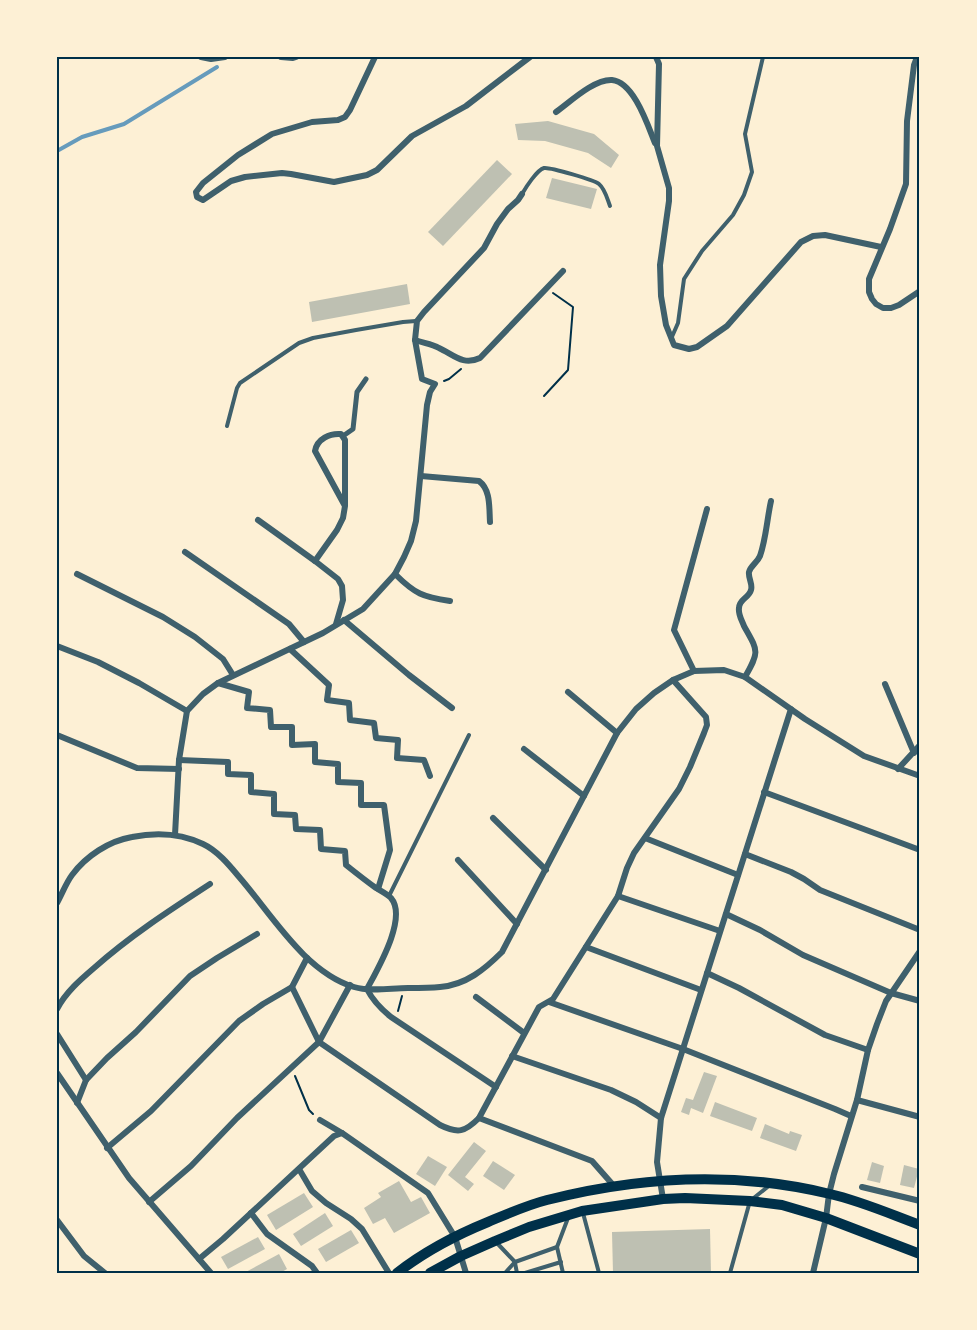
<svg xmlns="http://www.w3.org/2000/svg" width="977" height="1330" viewBox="0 0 977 1330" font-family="'Source Serif 4',serif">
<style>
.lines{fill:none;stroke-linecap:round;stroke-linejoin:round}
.stream{stroke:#669bbc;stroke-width:4}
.building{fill:#bec0b2}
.path{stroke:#003049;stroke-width:2}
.service{stroke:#3f606c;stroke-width:4}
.pedestrian{stroke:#3f606c;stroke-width:5}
.minor{stroke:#3f606c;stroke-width:6}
.secondary{stroke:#003049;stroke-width:10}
.neatline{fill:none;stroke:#003049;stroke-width:2}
</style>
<rect width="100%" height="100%" fill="#fdf0d5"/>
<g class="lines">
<!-- stream -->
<polyline class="stream" points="57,151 82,137 124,124 217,67"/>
</g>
<!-- building -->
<g class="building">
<polygon points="548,121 594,134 619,155 611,168 588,153 545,141 518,140 515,124"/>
<polygon points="497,160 512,174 443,246 428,232"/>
<polygon points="552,178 597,189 591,209 546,198"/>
<polygon points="407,284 410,304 312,322 309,302"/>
<polygon points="704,1072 717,1076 703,1113 691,1108 689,1115 681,1112 686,1098 693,1100"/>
<polygon points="715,1102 757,1118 752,1131 710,1116"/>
<polygon points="765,1124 789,1134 790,1131 802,1135 796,1151 760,1138"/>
<polygon points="474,1142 486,1151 465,1177 474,1184 468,1191 448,1175"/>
<polygon points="428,1156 447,1167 435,1186 416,1174"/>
<polygon points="493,1161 515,1175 504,1190 483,1176"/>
<polygon points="872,1162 884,1166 880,1183 867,1180"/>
<polygon points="904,1165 919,1169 914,1188 900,1185"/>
<polygon points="399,1181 411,1202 421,1197 430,1213 394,1233 385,1218 373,1224 364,1208 381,1197 378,1193"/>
<polygon points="304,1193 313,1207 276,1230 267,1215"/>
<polygon points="325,1213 333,1226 301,1246 293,1234"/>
<polygon points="710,1229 711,1273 613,1273 612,1232"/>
<polygon points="351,1230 359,1243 326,1262 318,1249"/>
<polygon points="258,1237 265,1249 228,1269 221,1257"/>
<polygon points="279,1254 287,1269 280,1273 244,1273"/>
</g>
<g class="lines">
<!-- path -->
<g class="path">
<polyline points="444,381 449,379 461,369"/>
<polyline points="544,396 568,370 573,307 553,293"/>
<polyline points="398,1011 402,996"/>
<polyline points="295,1076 309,1110 313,1114"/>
</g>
<!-- service -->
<g class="service">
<path d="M 522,194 C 526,187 537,170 544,168 C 550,167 594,180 599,184 C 605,189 607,198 610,206"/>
<polyline points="671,339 678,323 684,279 702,251 733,215 744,195 752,172 745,134 763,57"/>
<polyline points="227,426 237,388 240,383 299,343 313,338 356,330 403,322 416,321"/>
<polyline points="389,896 469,735"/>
<polyline points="583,1213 599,1273"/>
<polyline points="496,1242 515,1262 557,1247 568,1218"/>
<polyline points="557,1247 563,1273"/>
<polyline points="515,1263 517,1273"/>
<polyline points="505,1273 515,1262"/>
<polyline points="525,1273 561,1262"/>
<polyline points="730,1273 750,1201 770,1185"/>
</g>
<!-- pedestrian -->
<polyline class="pedestrian" points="343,436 353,429 357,392 366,379"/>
<!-- minor -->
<g class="minor">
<polyline points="201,57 211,59 225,57"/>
<polyline points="281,57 293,58 296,57"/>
<polyline points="375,57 350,110 345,117 338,120 312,122 272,134 238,155 203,183 196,192 197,197 203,200 231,181 245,177 282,173 291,174 334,182 367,175 377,170 412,136 466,106 530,57"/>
<polyline points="656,57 659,64 657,146 669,188 669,201 660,265 661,296 666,325 674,345 689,349 697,347 727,326 801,242 813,236 825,235 881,247"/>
<polyline points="917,57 914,65 907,121 906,184 890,229 869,279 869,292 872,299 876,304 883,308 891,308 899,305 920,291"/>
<path d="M 556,112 C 570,102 594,79 612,80 C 634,82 648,126 655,143"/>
<path d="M 415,340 C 423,343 432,344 439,348 C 454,355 463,366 480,358 L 563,271"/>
<path d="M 421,476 L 479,481 C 491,490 489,508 490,522"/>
<polyline points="258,520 315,561 338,579 342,586 343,600 336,624"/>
<polyline points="185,552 289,624 304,642"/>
<path d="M 315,561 L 337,530 L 343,518 L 345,506 L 315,451 C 317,439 330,433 341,434 L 345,440 L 345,506"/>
<polyline points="77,574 163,617 195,637 223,659 233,675"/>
<path d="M 395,574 C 415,594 423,597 450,601"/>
<polyline points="344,620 409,675 452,708"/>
<polyline points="57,646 98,662 139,683 187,711"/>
<polyline points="290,649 329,685 327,700 349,703 350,720 374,723 376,738 398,740 397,758 424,760 430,776"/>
<polyline points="694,671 674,630 707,509"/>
<path d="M 745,677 C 760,651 758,651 744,626 C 742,620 738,615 739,608 C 739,599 749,598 751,590 C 753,584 748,578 749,572 C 751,565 757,563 760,556 C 766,539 767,519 771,501"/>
<polyline points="218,683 249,692 247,708 270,710 271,727 292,727 292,745 315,744 315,762 338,764 338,782 361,783 361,805 384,805 390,850 378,889"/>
<polyline points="885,684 914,753"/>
<polyline points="568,692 617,733"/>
<polyline points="57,735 137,768 179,769"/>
<polyline points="524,749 584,796"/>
<path d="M 179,760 L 228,762 L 228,774 L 251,775 L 251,792 L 274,794 L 274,814 L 295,815 L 296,829 L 320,830 L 321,849 L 345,851 L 346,865 C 356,873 366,881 376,888 C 381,891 387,894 391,898 C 408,918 377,970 367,989 C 373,1001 381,1009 391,1017 L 496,1087"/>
<polyline points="898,769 920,745"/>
<polyline points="764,792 920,850"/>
<polyline points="493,818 546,870"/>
<polyline points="175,835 179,760 187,711 203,694 218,683 323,633 363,609 395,574 404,557 411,541 416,521 427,405 430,392 435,384 422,379 415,340 417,321 424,312 484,248 497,224 508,209 518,200 522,194"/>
<polyline points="645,838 738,875"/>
<polyline points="745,854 791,872 804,879 820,890 920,930"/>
<polyline points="458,860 517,924"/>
<polyline points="618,896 720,931"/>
<path d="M 57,903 C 62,894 66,883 72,875 C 86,856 109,841 132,837 C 157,832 180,833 203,844 C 218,851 230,866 240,878 C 272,915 305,972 354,987 C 371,992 391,988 408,988 C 419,988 430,988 440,987 C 466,985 485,969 502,952 L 617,733 L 636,709 L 654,693 L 673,680 L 694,671 L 724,670 L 745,677 L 805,719 L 864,756 L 920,776"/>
<polyline points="726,914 760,930 803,955 891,993 920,1001"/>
<polyline points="586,947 701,990"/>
<polyline points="707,973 739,988 825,1035 868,1050"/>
<polyline points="292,987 307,958"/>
<polyline points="476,997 524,1033"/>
<polyline points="549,1002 683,1049 835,1109 851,1116"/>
<path d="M 57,1009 C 66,992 80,980 94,968 C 130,936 170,910 210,884"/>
<polyline points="57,1034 86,1080"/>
<polyline points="512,1056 611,1090 636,1102 661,1118"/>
<polyline points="57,1073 129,1178 211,1273"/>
<polyline points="857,1100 920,1117"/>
<polyline points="77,1103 86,1080 107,1058 136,1032 190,976 217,958 257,934"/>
<polyline points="479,1118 592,1161 614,1186"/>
<polyline points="320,1120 342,1133 428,1193 455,1237 466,1273"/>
<path d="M 107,1148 L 151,1111 L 239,1021 L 263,1004 L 292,987 L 319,1042 L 440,1125 C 458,1134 465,1132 479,1118 L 539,1007 L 553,999 L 618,896 L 627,868 L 634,853 L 679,789 L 690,767 L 704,733 L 707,725 L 706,717 L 673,680"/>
<polyline points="299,1169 312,1191 326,1203 351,1219 362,1229 389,1273"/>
<polyline points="862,1187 920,1201"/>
<polyline points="663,1199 657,1162 661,1118 791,709"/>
<polyline points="149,1202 191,1166 237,1118 319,1042 350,985"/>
<polyline points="251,1213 267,1234 312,1266 317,1273"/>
<polyline points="57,1220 84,1256 105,1273"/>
<polyline points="199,1259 223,1239 334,1136 342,1133"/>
<polyline points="813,1273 826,1218 829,1194 834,1174 857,1100 868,1050 877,1024 886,1001 920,951"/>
</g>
<!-- secondary -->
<g class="secondary">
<path d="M 397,1273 C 424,1252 456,1235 488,1222 C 507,1214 527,1205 547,1200 C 641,1176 736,1171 830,1194 C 861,1201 890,1214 920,1225"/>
<polyline points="430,1273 461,1256 495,1241 529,1227 582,1211 663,1199 685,1198 750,1201 782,1205 826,1218 920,1254"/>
</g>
</g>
<!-- border -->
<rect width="977" height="1330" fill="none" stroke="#fdf0d5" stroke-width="117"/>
<rect x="58" y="58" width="860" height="1214" class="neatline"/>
</svg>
